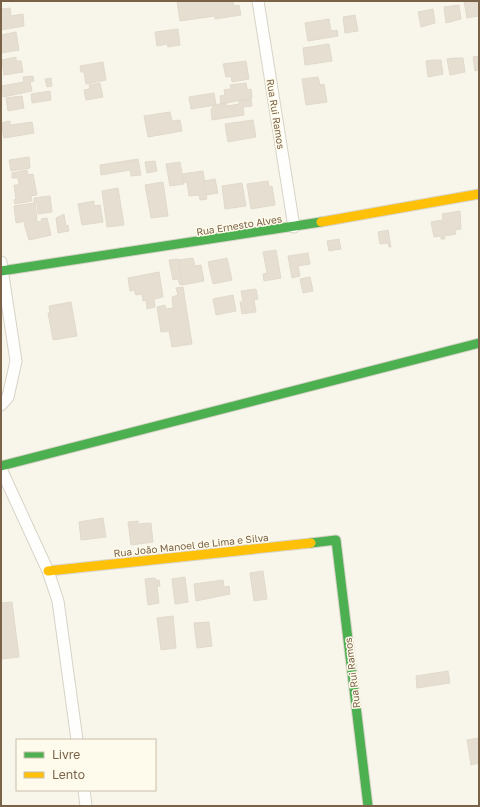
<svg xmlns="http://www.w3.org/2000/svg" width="480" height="807" viewBox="0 0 480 807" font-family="'Golos Text',sans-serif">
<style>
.building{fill:#e5ded1;stroke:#e1dacc}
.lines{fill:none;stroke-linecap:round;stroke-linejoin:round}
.street-casing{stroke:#d7d3c8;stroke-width:13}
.fast-casing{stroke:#d8d3c8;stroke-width:11}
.slow-casing{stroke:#d8d3c8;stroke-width:11}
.street{stroke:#fefefc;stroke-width:11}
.fast{stroke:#4caf50;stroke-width:9}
.slow{stroke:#ffc107;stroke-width:9}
.labels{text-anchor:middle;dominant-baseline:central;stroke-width:3;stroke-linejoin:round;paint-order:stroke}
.street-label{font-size:10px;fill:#796247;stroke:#fffbec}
</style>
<rect width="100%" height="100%" fill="#f8f6ea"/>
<!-- building -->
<g class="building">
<polygon points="170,1 233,1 234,6 239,5 241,15 215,19 215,16 180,21 177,1"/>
<polygon points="464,1 471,1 472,3 479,2 479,16 467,18"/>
<polygon points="459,5 461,19 446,23 444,7"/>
<polygon points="10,8 11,16 23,14 24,26 1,30 1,9"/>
<polygon points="433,9 435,23 421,27 418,12"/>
<polygon points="355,15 358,31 345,33 343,17"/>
<polygon points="329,19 331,31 337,30 338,36 308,41 305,23"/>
<polygon points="178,29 180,45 168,47 167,44 157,46 155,32"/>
<polygon points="16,32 19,50 1,53 1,35"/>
<polygon points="329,44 332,61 305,65 303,48"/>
<polygon points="479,56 479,70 475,71 473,57"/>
<polygon points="16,57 16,61 21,61 23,72 4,75 2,60"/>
<polygon points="454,58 463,58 465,72 450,75 447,59"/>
<polygon points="433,60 441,60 443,74 428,77 426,61"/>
<polygon points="246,61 249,79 232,82 231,76 226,77 223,64"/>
<polygon points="103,62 106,80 86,84 84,72 81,72 80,66"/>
<polygon points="33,76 34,81 30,82 32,91 3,97 3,93 1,93 1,86 24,82 23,77"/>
<polygon points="318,77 320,85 324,84 327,102 306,105 302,79"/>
<polygon points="51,78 52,86 47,87 45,79"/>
<polygon points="100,83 103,97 86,100 84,90 90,89 89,85"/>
<polygon points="246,83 247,90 251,89 252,98 221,104 220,96 225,95 224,90 231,89 230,85"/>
<polygon points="50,91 51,100 32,103 31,94"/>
<polygon points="214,93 216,105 191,109 189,97"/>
<polygon points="22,96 24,108 8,111 6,98"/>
<polygon points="251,99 252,106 243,107 244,115 212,120 211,109 213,108 213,105 226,103 227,106 239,104 239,101"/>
<polygon points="170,112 172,121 180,120 182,131 148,137 144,116"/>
<polygon points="253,120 256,137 228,142 225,124"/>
<polygon points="10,121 10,125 32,122 34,133 4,138 1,123"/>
<polygon points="29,157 30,168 11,171 9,160"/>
<polygon points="138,159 141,175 131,176 130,170 101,175 100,165"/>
<polygon points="155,161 157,171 147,173 145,162"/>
<polygon points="180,162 184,184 170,186 166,164"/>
<polygon points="27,170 28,175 33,174 37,195 31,196 32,201 15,204 14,200 16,199 14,185 19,185 18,178 12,178 12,173"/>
<polygon points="203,171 205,185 203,185 207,199 200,200 199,195 189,196 187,182 184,182 182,174"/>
<polygon points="215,179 218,193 206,195 204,181"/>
<polygon points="268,181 269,187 272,186 275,205 251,209 247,184"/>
<polygon points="163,182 168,216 151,218 145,185"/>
<polygon points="242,183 246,206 225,209 222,186"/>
<polygon points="118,188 124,225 107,227 102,191"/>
<polygon points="50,196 52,212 38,214 37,203 35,203 37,219 16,223 14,206 34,203 34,198"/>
<polygon points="94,201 94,206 100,205 103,222 82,225 78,204"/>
<polygon points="460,211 461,229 455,230 456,234 446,236 442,214"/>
<polygon points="64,214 66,226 68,225 69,231 58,233 56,218"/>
<polygon points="47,218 51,235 29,240 24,223 37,220 37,222 42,221 41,219"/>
<polygon points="442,220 445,239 441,239 441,236 434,237 431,222"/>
<polygon points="388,230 391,247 389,247 388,243 380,244 378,232"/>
<polygon points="339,239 341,249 329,251 327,241"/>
<polygon points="276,250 281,278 264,281 263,274 267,273 263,252"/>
<polygon points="308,253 310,264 298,266 300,276 292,278 288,256"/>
<polygon points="193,258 195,266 201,265 204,281 182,285 178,260"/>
<polygon points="227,258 232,280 213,284 208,262"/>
<polygon points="178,259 182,284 180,285 178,279 173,280 169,260"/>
<polygon points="159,272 163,297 154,299 155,307 147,309 146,300 143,301 142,294 136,295 134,290 130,291 128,278"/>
<polygon points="310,277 313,291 303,293 300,279"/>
<polygon points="183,287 192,344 172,347 169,331 161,332 157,307 165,305 166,309 173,308 172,297 178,295 176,288"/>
<polygon points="256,289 258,299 254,300 256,312 242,314 240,302 243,302 241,291"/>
<polygon points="233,295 236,311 216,315 213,299"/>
<polygon points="71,302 77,336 53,340 48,313 50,313 49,306"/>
<polygon points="103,518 106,537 81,540 79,522"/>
<polygon points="138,521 138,524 151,523 153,542 131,545 128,522"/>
<polygon points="263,571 267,599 254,601 250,573"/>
<polygon points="185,577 188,602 175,604 172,579"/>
<polygon points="155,578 156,580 159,580 160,586 157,586 159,603 148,605 145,579"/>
<polygon points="223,580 224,587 229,586 230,594 196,601 194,584"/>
<polygon points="12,602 19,657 1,659 1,603"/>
<polygon points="173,616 176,648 161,650 157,618"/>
<polygon points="209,622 212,646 197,648 194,623"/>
<polygon points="448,671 450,683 417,688 416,676"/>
<polygon points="479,738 479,763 471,765 467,740"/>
</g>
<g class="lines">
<defs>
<g id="street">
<polyline points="258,1 294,227"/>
<polyline points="1,262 16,361 8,397 1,405"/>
<polyline points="1,469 48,571 58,601 77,740"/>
<polyline points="84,790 86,806"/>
</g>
<g id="fast">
<polyline points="1,271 321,222"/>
<polyline points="1,466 479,343"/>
<polyline points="311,543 336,540 368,806"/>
</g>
<g id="slow">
<polyline points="321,222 479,194"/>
<polyline points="48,571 311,543"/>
</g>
</defs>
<!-- street casing -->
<use href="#street" class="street-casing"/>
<!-- fast casing -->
<use href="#fast" class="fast-casing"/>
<!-- slow casing -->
<use href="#slow" class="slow-casing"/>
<!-- street -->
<use href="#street" class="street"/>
<!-- fast -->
<use href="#fast" class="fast"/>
<!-- slow -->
<use href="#slow" class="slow"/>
</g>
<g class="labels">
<!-- street labels -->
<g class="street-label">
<text transform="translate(276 114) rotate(81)">Rua Rui Ramos</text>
<text transform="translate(239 225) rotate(-9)">Rua Ernesto Alves</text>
<text transform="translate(191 545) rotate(-6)">Rua João Manoel de Lima e Silva</text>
<text transform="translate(352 673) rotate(-97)">Rua Rui Ramos</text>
</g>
</g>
<!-- border -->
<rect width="480" height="807" fill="none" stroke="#796247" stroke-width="4"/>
<!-- legend -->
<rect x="16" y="739" width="140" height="52" fill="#fffbec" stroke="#c9beaa"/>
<rect x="24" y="752" width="20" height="6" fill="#4caf50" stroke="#c9beaa"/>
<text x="52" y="759" font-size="12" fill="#796247">Livre</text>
<rect x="24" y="772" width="20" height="6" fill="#ffc107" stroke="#c9beaa"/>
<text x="52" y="779" font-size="12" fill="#796247">Lento</text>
</svg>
